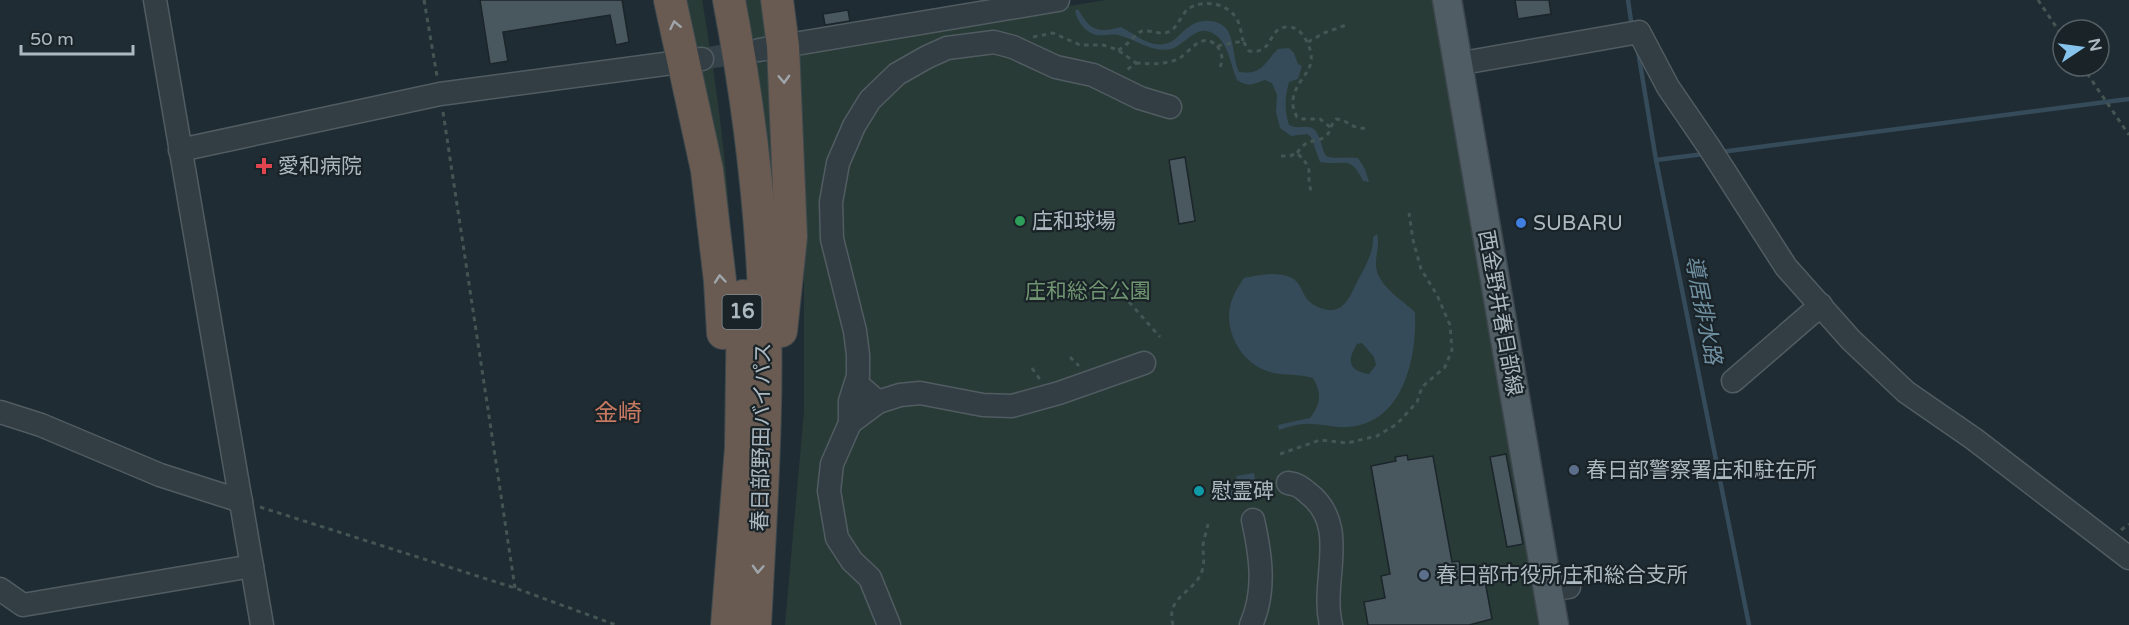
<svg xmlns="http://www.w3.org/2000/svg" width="2129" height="625" viewBox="0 0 2129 625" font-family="'Varela Round','Noto Sans JP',sans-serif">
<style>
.green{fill:#283b36}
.water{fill:#354b59;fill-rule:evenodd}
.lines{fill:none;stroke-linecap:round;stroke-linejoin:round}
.stream{stroke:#354b59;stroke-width:4.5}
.building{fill:#49575f;stroke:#1b252a;stroke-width:1.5}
.minor-tunnel{stroke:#354148;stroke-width:22;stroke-dasharray:22 11;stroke-linecap:butt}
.minor-casing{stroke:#515c62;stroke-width:25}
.major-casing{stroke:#3d474d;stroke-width:31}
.highway-casing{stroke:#3e494e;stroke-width:34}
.path{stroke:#445654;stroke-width:3;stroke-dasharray:4.5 4.5;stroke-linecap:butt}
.minor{stroke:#333e44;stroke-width:22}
.major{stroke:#515d64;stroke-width:28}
.highway{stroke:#695b51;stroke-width:32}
.oneway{stroke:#9fa6ab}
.health-dot{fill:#e0444e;stroke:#192328;stroke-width:2}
.leisure-dot{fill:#2e9e5b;stroke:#192328;stroke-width:2}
.shop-dot{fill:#3f7fe0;stroke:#192328;stroke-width:2}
.service-dot{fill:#5c6f8a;stroke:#192328;stroke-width:2}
.culture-dot{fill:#0f9aa8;stroke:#192328;stroke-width:2}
.labels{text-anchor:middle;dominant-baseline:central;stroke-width:4.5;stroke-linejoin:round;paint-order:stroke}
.shield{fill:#192328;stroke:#818c93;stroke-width:1.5}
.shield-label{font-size:20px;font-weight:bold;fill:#adb9c1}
.poi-label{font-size:21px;fill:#adb9c1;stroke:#192328;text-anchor:start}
.park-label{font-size:21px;fill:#709570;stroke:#192328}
.street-label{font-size:21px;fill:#adb9c1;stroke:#192328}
.water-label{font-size:22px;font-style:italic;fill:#7090a2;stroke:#192328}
.quarter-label{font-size:24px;fill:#c87961;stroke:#192328}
</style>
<rect width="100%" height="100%" fill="#202c33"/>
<!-- green -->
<g class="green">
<path d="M 677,0 L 702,0 C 717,87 729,175 732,264 C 733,296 736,328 732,360 L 692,73 L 707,71 L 704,49 L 688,50 Z"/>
<polygon points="743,0 770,0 772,36 758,39 762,63 776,61 781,256"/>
<polygon points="1106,0 1433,0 1540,625 785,625 804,411 804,247 796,50"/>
</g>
<!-- water -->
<g class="water">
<path d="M 1078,9 C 1090,31 1098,33 1121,27 C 1135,34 1148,47 1164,44 C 1177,42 1180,32 1190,26 C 1201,18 1221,19 1228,31 C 1235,44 1233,60 1239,72 C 1264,75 1264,62 1278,49 L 1289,48 L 1294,53 L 1298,64 L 1302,66 L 1298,79 L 1289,82 C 1285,97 1284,109 1289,125 C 1297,129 1301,126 1309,127 C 1320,128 1321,148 1326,156 C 1337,160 1347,156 1358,158 L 1365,169 L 1369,182 L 1363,181 C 1351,154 1343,166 1320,162 L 1311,137 L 1307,134 L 1291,136 L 1280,128 L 1276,112 L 1277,95 L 1272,83 L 1265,80 C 1252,84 1250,88 1237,80 C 1230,64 1228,36 1207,31 C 1194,28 1183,46 1171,49 C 1151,53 1136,39 1118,35 C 1109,33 1100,38 1091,33 C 1083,29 1077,20 1075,11 Z"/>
<path d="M 1377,234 C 1380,244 1376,253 1376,263 C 1375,284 1401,299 1415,312 C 1417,357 1404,423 1348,427 C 1335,428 1323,424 1311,424 C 1300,423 1289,427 1279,430 L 1278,425 L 1310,418 C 1321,404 1322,394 1313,378 C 1296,373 1278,377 1262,369 C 1240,359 1225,331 1230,307 C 1232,296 1238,287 1244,278 C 1258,275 1277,271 1290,277 C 1301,282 1301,291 1307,299 C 1311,304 1317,307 1323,309 C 1344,315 1350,296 1358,280 C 1365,267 1374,252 1373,237 ZM 1362,343 L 1374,357 L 1376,365 L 1369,374 C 1349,371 1346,361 1357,344 Z"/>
<polygon points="1254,473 1258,494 1231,500 1230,491 1239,489 1236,476"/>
</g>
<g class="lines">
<!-- stream -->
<g class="stream">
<polyline points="1628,0 1632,28"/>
<polyline points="1638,51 1656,160 1749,625"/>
<polyline points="1721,152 2129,99"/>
<polyline points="1656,160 1704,154"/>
</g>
</g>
<!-- building -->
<g class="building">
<polygon points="480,0 622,0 629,42 616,45 610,15 503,32 508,61 490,64"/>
<polygon points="1515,0 1549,0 1551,14 1518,19"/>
<polygon points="848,10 850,21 825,25 823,14"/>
<polygon points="1185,157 1195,221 1179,224 1169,160"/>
<polygon points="1506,454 1523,544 1507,547 1490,457"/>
<polygon points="1407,455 1408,460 1433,456 1452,562 1459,561 1464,585 1485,581 1492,619 1469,625 1368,625 1364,602 1385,598 1381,576 1390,574 1371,466 1396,461 1395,457"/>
</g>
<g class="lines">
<!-- minor-tunnel -->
<polyline class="minor-tunnel" points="702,59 751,51"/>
<defs>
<g id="minor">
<polyline points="155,0 262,625"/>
<polyline points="759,50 1058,0"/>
<polyline points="1457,64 1639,32 1668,87 1709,147 1786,267 1851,340 1906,392 1974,439 2129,558"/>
<polyline points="180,150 440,94 702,59"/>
<polyline points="1733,381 1821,305"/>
<polyline points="856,383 878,402 850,423 850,401 858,376 858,355 855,331 832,239 831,202 838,163 854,126 870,100 897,74 927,57 947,48 994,42 1013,47 1056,67 1093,75 1140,98 1170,107"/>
<polyline points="878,402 900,395 920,393 983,405 1012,406 1059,393 1144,363"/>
<polyline points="0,412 41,425 160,475 241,501"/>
<polyline points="850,423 832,464 829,491 837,538 852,561 870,578 889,625"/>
<path d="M 1288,483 C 1297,484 1301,487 1308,493 C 1351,526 1320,580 1331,625"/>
<polyline points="0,589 23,605 252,566"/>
<polyline points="1548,590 1569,587"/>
<path d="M 1251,625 C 1266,591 1261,556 1253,520"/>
</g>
<polyline id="major" points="1447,0 1554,625"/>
<g id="highway">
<polyline points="670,0 707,170 720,281 723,333"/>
<path d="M 729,0 C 746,89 758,180 763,271 C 770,388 761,507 755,625"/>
<polyline points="777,0 783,46 791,237 781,331"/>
<polyline points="727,625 741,448 743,296"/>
</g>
</defs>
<!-- minor casing -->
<use href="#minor" class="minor-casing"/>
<!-- major casing -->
<use href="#major" class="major-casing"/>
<!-- highway casing -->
<use href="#highway" class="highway-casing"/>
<!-- path -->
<g class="path">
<polyline points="424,0 437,76"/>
<polyline points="2038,0 2063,37"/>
<polyline points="1033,37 1053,33 1080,45 1103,45 1118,50 1136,63 1124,72"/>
<polyline points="1308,42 1324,33 1349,24"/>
<path d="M 1217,46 C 1223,54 1224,62 1218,70"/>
<path d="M 1118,50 C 1128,46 1137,31 1143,31 C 1152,30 1162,36 1170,31 C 1178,27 1181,15 1188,9 C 1201,0 1223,2 1234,15 C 1240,21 1241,33 1243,41"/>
<path d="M 1136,63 C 1150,64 1164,65 1178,59 C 1190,53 1201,30 1217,46 L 1243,41 L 1249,51 C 1275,55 1267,26 1288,27 C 1297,27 1302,33 1306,40 C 1322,70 1297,75 1293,99 C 1292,106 1294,111 1297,117 L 1303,119 L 1320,119 L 1330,127"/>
<polyline points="2082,66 2129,135"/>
<polyline points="443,112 515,588"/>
<path d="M 1297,153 C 1310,135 1314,145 1326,136 C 1331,132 1330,125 1336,119 C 1351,121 1351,130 1368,128"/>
<path d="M 1281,156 L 1290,156 L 1297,153 C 1317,172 1304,171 1312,194"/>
<polyline points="1129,302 1160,337"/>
<polyline points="1070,357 1079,366"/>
<polyline points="1032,368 1041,381"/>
<polyline points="1280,454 1320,440 1347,443 1377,436 1397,424 1417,402 1422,387 1445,367 1452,350 1450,325 1437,295 1421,269 1413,240 1409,213"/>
<polyline points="260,507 515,588 616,625"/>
<polyline points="2121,530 2129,524"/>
<path d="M 1173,625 C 1165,596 1195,593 1202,571 C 1205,562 1203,555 1203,547 C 1203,540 1207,531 1208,524"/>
</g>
<!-- minor -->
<use href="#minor" class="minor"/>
<!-- major -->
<use href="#major" class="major"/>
<!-- highway -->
<use href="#highway" class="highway"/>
</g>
<!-- one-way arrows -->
<defs><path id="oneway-chevron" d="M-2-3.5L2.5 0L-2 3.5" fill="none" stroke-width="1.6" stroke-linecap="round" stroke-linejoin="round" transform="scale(1.5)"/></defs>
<g class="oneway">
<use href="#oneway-chevron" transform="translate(675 25) rotate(-102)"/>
<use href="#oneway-chevron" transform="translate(784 79) rotate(88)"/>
<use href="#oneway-chevron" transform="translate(720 279) rotate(-95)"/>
<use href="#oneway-chevron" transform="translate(758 569) rotate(93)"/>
</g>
<!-- markers -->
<path class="health-dot" d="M261 157h6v6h6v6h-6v6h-6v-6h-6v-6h6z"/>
<circle class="leisure-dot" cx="1020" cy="221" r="6"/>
<circle class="shop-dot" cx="1521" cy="223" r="6"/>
<g class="service-dot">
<circle cx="1574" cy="470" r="6"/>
<circle cx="1424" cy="575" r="6"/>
</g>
<circle class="culture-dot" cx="1199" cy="491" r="6"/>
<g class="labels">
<!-- shield labels -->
<rect class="shield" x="722.5" y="295" width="39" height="34" rx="4.5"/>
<g class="shield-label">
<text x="742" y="312">16</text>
</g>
<!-- poi labels -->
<g class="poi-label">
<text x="278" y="166">愛和病院</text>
<text x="1032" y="221">庄和球場</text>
<text x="1533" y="223">SUBARU</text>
<text x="1586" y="470">春日部警察署庄和駐在所</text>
<text x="1211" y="491">慰霊碑</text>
<text x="1436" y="575">春日部市役所庄和総合支所</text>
</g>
<!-- park labels -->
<g class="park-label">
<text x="1088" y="291">庄和総合公園</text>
</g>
<!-- street labels -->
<g class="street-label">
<text transform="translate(1500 313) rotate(80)">西金野井春日部線</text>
<text transform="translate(762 437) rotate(-89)">春日部野田バイパス</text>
</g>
<!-- water labels -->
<g class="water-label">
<text transform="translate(1703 310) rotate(79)">導居排水路</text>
</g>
<!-- quarter labels -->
<g class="quarter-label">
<text x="618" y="413">金崎</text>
</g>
</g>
<!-- north arrow -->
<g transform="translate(2081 48) rotate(77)"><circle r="28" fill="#192328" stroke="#545f65" stroke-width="1.5"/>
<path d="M0-4.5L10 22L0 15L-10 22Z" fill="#86c3ed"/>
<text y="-9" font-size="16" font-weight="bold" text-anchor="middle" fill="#adb9c1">N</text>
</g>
<!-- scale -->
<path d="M21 45v9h112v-9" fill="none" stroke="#adb9c1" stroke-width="3"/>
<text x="30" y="45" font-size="18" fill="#adb9c1" stroke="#192328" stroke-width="4.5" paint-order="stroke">50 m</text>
</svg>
